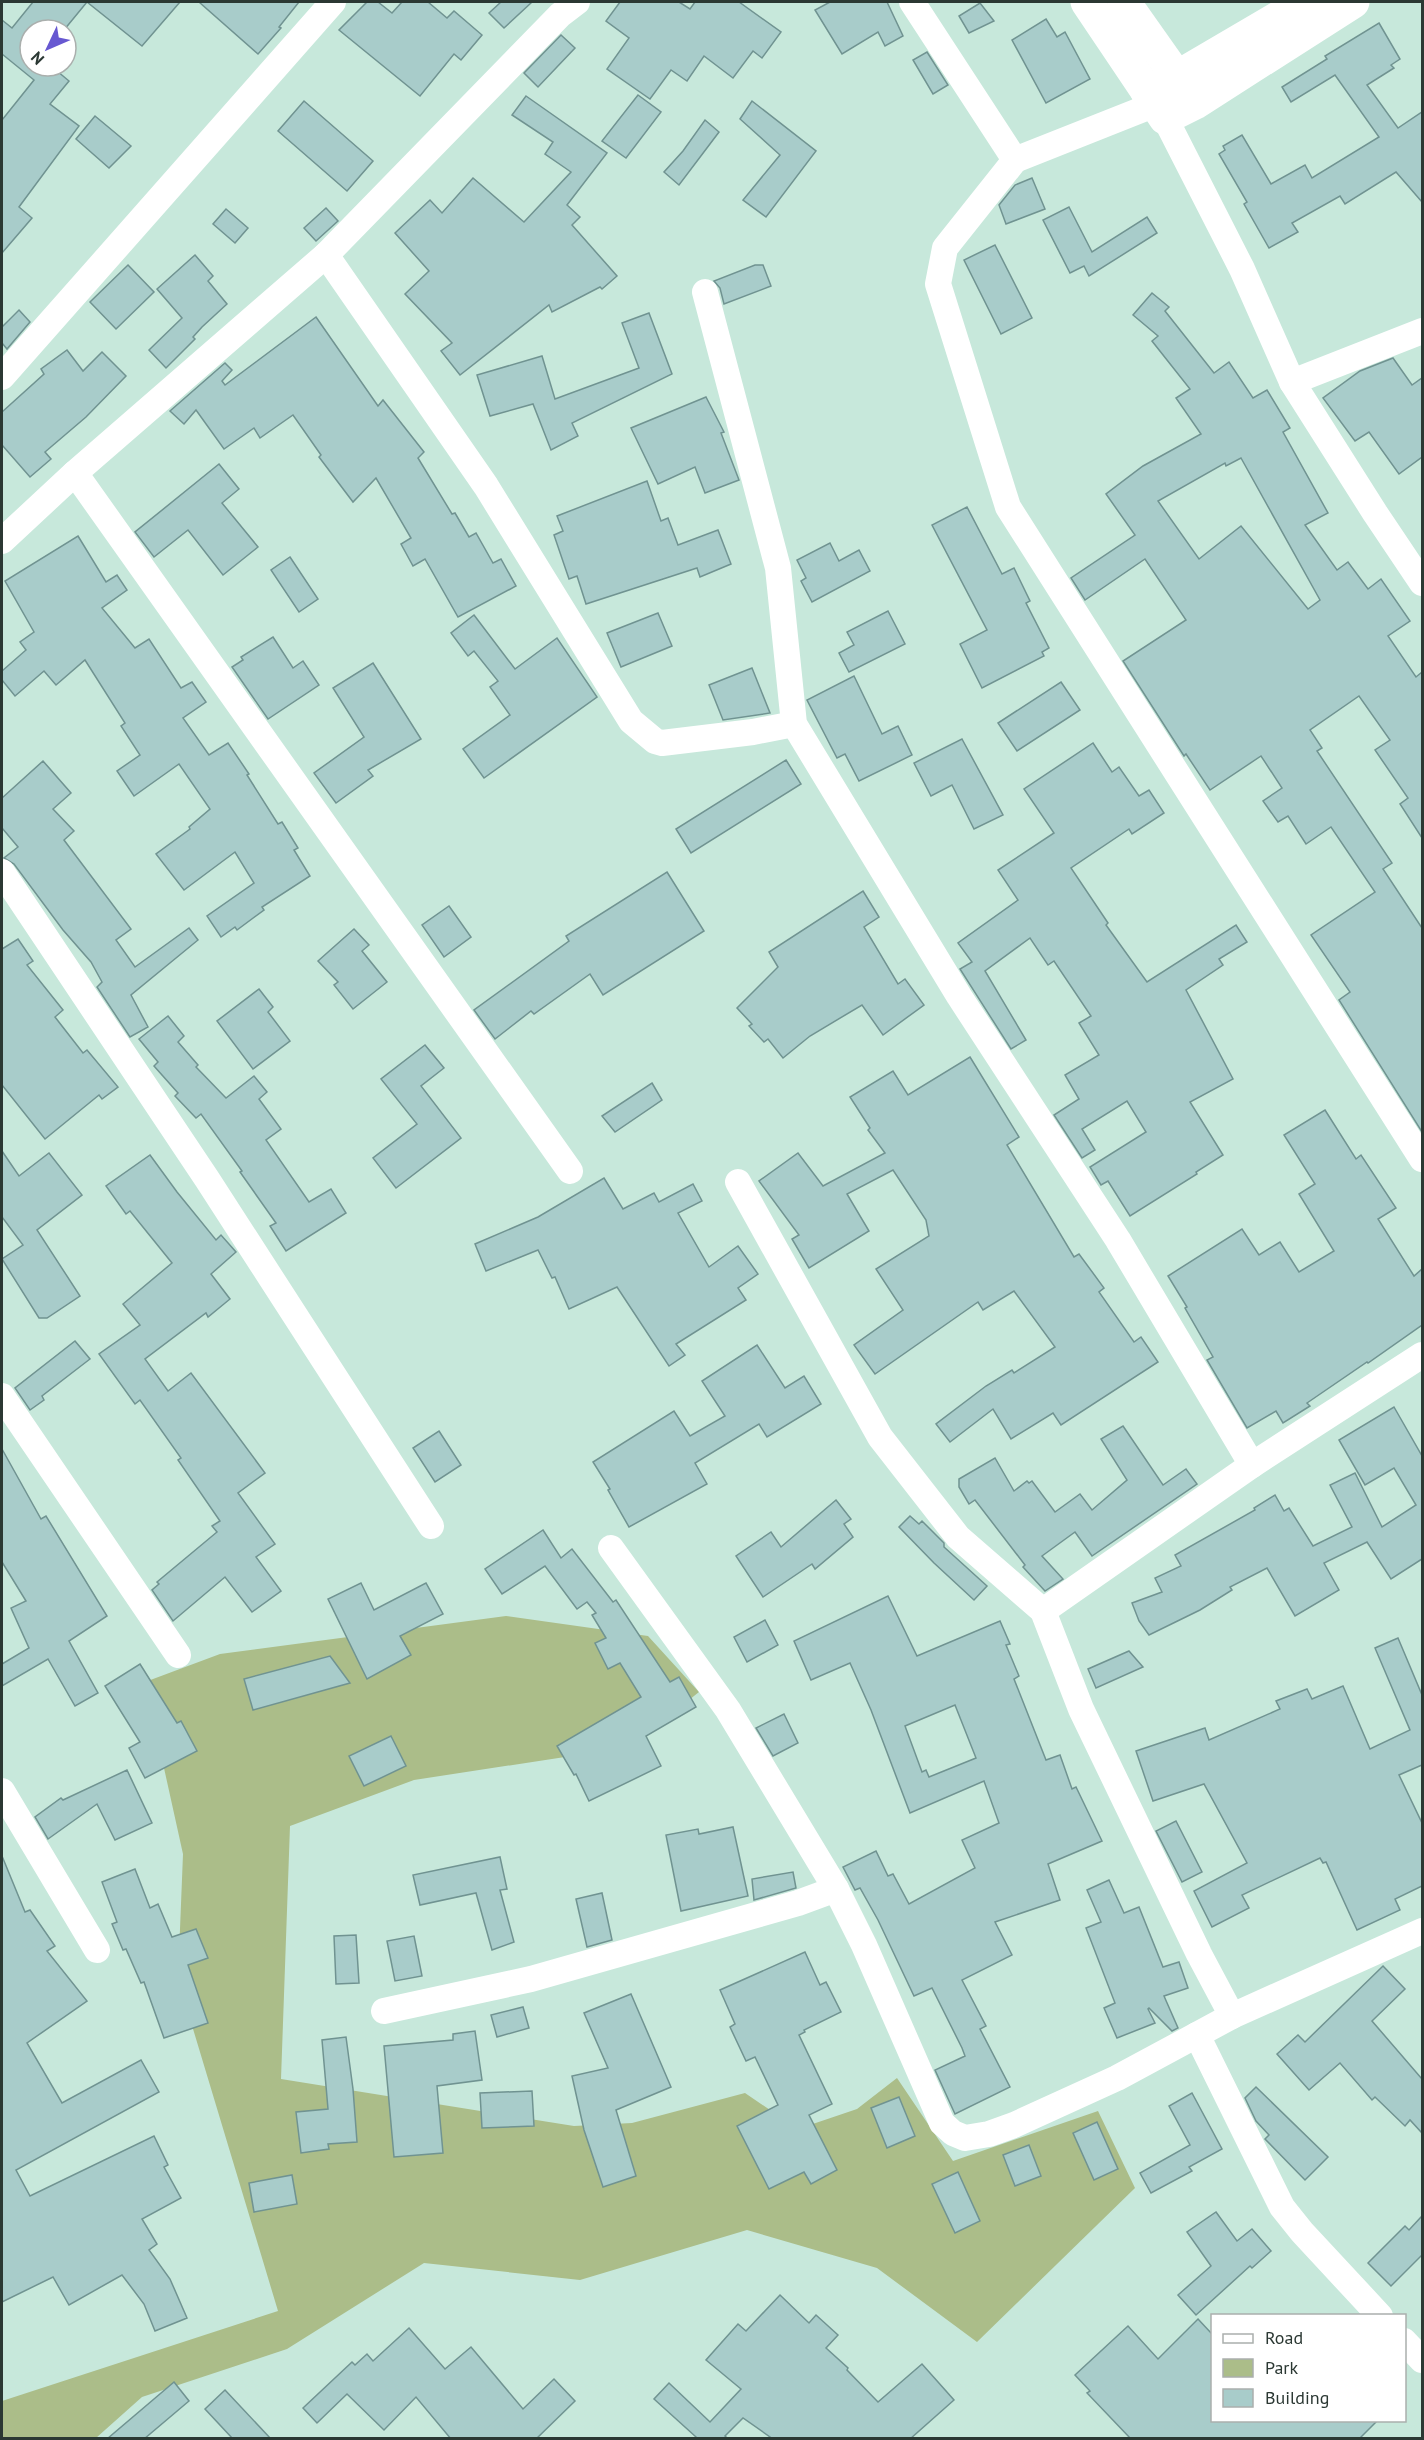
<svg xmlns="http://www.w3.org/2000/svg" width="1424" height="2440" viewBox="0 0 1424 2440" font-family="'PT Sans',sans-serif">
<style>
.green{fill:#abbd89}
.building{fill:#a8ccca;stroke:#709391;stroke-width:1.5;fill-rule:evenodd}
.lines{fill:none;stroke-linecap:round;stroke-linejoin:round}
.street{stroke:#fff;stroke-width:26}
.secondary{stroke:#fff;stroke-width:33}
</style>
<rect width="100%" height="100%" fill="#c7e8db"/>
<!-- green -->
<polygon class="green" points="506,1616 648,1636 699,1692 630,1747 414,1780 290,1826 281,2079 574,2126 632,2123 745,2093 798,2129 857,2109 897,2078 953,2161 1098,2111 1135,2188 977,2342 877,2268 747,2230 580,2280 424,2263 287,2349 142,2397 96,2438 2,2438 2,2401 278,2311 178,1979 183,1854 145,1682 220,1654"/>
<!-- building -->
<g class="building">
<polygon points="33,2 87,2 64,30 30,30 30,66 51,66 69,81 50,104 79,126 19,207 32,218 2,253 2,120 34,80 2,54 2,20 12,28"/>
<polygon points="87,2 180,2 142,46"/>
<polygon points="199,2 299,2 279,27 281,28 258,54"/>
<polygon points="367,2 378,2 392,13 402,2 428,2 447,18 454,11 482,35 461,60 454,54 420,96 339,30"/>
<polygon points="501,2 532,2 504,28 489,13"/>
<polygon points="620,2 679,2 690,9 695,2 739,2 781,32 762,58 753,51 733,78 704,56 687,81 671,70 650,99 607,69 629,38 606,21"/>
<polygon points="830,2 887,2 903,36 885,46 878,32 842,54 815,10"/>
<polygon points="980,3 994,21 969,33 959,16"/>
<polygon points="1046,19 1057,37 1065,32 1090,79 1046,103 1012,40"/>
<polygon points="1379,23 1400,59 1391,65 1394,68 1367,85 1398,128 1422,112 1422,202 1396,172 1345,204 1340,196 1292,223 1298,232 1269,248 1244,204 1247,202 1219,154 1225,150 1223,146 1242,135 1271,184 1305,165 1312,178 1379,137 1335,75 1291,102 1282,87 1327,59 1325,56"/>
<polygon points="561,35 575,48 538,87 524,73"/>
<polygon points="927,52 948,85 933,94 913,60"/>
<polygon points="638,95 661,112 626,158 602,141"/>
<polygon points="526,96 607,153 567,205 580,217 572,225 617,276 602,289 600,287 552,312 549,305 460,375 441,351 452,343 405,294 429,271 395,233 430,200 442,213 473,178 524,222 571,172 545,154 553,142 512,115"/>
<polygon points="304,101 373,161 347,191 278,131"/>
<polygon points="752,101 816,151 766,217 743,200 780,155 740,119"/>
<polygon points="95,116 131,146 109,168 76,139"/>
<polygon points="705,120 719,132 679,185 664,172 683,151"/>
<polygon points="1032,178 1045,209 1006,224 999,205 1015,185"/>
<polygon points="1069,207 1092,252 1147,217 1157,233 1089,276 1084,266 1070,273 1043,220"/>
<polygon points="326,208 338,221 316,241 304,228"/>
<polygon points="226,209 248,228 235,243 213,224"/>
<polygon points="995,245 1032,318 1001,334 964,260"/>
<polygon points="195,255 213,276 208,281 227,304 202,327 193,337 195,339 166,368 149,350 182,318 157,289"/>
<polygon points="128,265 154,292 116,329 90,302"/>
<polygon points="755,265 763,265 771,286 724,304 720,288 714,281"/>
<path d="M 1152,293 L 1169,307 L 1165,311 L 1214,373 L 1229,362 L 1253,398 L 1267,390 L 1290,428 L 1283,432 L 1328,513 L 1305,525 L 1337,570 L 1348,562 L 1368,589 L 1381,579 L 1410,621 L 1388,636 L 1416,677 L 1422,672 L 1422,838 L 1400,804 L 1408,798 L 1375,750 L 1390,740 L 1359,696 L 1310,730 L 1322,748 L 1317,751 L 1392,863 L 1383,869 L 1422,928 L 1422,1132 L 1339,1000 L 1350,992 L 1311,935 L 1375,892 L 1331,827 L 1306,844 L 1288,816 L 1278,822 L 1263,801 L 1282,788 L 1261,756 L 1210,790 L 1186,754 L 1184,756 L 1123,661 L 1186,620 L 1145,559 L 1085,600 L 1071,578 L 1135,535 L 1106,494 L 1143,466 L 1201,434 L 1176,398 L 1190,389 L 1152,341 L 1158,336 L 1133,315 ZM 1241,458 L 1320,600 L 1308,609 L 1241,526 L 1199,559 L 1158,501 L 1225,463 L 1226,466 Z"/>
<polygon points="19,310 30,322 7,349 2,343 2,327"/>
<polygon points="649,313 672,374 572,423 578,436 551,450 533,404 490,416 477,375 542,356 555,399 639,368 622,323"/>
<polygon points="316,317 378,406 383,400 424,452 418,458 452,514 455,513 469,537 476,533 493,563 501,559 516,586 458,617 425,559 413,566 401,544 411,538 376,478 353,502 319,457 321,455 293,415 260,438 254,428 224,449 196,410 184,424 170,411 225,363 232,370 222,381 225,385"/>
<polygon points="67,350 83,371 102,352 126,376 86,417 45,452 51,459 30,477 2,445 2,412 44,374 41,369"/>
<polygon points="1393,358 1412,385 1422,378 1422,457 1399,474 1369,432 1355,441 1323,398 1360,371"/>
<polygon points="706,397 724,432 721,433 739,480 705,493 695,467 658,484 631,428"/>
<polygon points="219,464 239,489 222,503 258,547 223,575 188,530 154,557 135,532"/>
<polygon points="647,481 661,521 668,518 678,545 718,530 731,564 700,577 697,568 586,604 577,576 569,579 554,535 563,531 557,516"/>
<polygon points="967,507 1002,574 1014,568 1030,601 1026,603 1049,648 1042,652 1044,656 982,688 960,644 987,630 932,525"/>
<polygon points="78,536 106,582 117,575 127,590 102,608 135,648 149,639 181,688 192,682 206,702 183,718 209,755 228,743 249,774 247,775 278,824 282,822 298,848 294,850 310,876 262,907 264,910 237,930 235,927 221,937 207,916 254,883 235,852 184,890 156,854 190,829 189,827 210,809 179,764 134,796 117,771 140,755 121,726 125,723 85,660 56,685 44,671 15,696 2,680 2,671 26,650 20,642 34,632 5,581"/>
<polygon points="830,543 839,561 859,550 870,571 812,602 801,581 806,578 797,560"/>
<polygon points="290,557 318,599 299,612 271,570"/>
<polygon points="888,611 905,644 849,672 839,653 854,645 847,632"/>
<polygon points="658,613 672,646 621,667 607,633"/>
<polygon points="474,615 515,669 557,638 597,697 484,778 463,749 510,715 490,687 498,681 474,651 468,656 451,633"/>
<polygon points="273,637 293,668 303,661 319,685 268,719 232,667 243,660 241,657"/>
<polygon points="373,663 421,739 368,770 373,776 336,803 314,773 364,737 333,688"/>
<polygon points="752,668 770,713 723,720 709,685"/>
<polygon points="854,676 882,734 898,726 912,755 859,781 845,754 837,758 807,700"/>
<polygon points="1061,682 1080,710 1017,751 998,723"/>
<polygon points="962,739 1003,815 974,829 952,785 931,796 914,763"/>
<polygon points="1093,743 1112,772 1119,767 1139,796 1149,790 1164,813 1132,834 1129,829 1071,868 1108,923 1106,925 1147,982 1236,925 1247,942 1219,959 1223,965 1186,990 1233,1079 1190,1102 1223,1155 1196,1172 1197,1174 1130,1216 1108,1181 1101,1185 1090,1167 1146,1132 1127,1101 1082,1129 1095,1150 1082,1158 1054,1115 1079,1099 1065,1075 1099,1055 1079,1023 1091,1016 1054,961 1048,965 1030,938 985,971 1026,1040 1011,1049 960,969 972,962 958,943 1018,900 998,870 1054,833 1024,789"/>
<polygon points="786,760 801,784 691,853 676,829"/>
<polygon points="43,761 71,793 53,809 74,831 64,840 131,929 116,940 135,967 189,928 198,940 131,995 148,1027 130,1037 97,987 102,982 91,962 63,930 14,864 4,858 18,847 2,828 2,798"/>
<polygon points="667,872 704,931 603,995 590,974 534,1014 531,1011 495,1039 474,1010 569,941 566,936"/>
<polygon points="863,891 879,917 864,927 898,984 905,979 924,1005 883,1035 862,1005 810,1036 783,1058 768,1039 764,1042 749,1026 752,1024 737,1008 778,967 769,952"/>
<polygon points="449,906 471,937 444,957 422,925"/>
<polygon points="354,929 369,945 362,951 387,982 353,1009 334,985 338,982 318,961"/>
<polygon points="18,939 33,961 27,965 63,1010 55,1017 83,1053 87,1050 118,1087 102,1099 99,1095 45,1139 2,1085 2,949"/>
<polygon points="259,989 273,1007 268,1012 290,1041 253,1069 217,1021"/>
<polygon points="168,1016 184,1036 178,1042 198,1065 196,1067 226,1098 254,1076 267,1092 259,1099 281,1129 266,1140 309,1202 331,1189 346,1213 286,1251 270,1226 276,1223 240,1172 242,1171 201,1114 196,1118 175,1096 178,1093 154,1066 158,1062 139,1039"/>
<polygon points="425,1045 444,1068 421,1086 461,1138 396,1188 373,1158 417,1124 381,1079"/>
<polygon points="970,1057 1019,1137 1007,1145 1074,1257 1079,1254 1104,1288 1099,1292 1134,1342 1141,1337 1158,1362 1061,1425 1053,1413 1011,1439 993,1409 950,1442 936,1424 986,1386 1012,1370 1014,1373 1055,1347 1014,1291 983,1310 978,1302 875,1374 854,1345 903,1310 876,1269 929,1236 926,1220 893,1170 847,1194 869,1231 809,1268 792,1239 799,1235 759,1181 798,1153 823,1186 885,1153 868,1130 870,1128 850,1097 893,1071 908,1095"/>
<polygon points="652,1083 662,1100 615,1132 602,1116"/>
<polygon points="1325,1110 1356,1159 1361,1155 1396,1208 1378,1219 1414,1276 1422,1269 1422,1325 1368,1363 1367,1362 1307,1403 1310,1406 1283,1423 1276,1411 1247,1428 1207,1360 1213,1357 1185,1308 1187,1307 1168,1276 1242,1229 1259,1255 1280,1242 1299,1272 1334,1251 1299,1194 1315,1184 1284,1135"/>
<polygon points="2,1151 19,1176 49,1153 82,1195 37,1230 80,1296 47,1318 39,1318 2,1259 23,1245 2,1217"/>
<polygon points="150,1155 177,1192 216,1240 221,1235 236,1252 211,1274 230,1299 208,1317 206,1313 145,1359 168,1391 191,1373 265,1473 238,1493 275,1544 256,1557 281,1591 252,1612 225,1577 173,1621 152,1590 159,1584 157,1582 217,1532 212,1526 220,1521 178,1460 181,1458 140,1400 135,1404 99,1354 140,1325 123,1304 172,1263 130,1211 126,1214 106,1186"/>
<polygon points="604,1178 623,1209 654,1193 659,1202 693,1184 702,1201 678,1213 709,1267 738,1246 758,1274 738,1288 746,1300 676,1344 685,1355 669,1366 617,1287 569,1309 555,1277 552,1278 538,1250 486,1271 475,1244 538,1217"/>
<polygon points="75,1341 90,1359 42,1396 44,1400 30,1410 15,1388"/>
<polygon points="757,1345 785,1388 804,1376 821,1404 767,1437 759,1424 695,1463 707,1484 629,1527 608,1490 610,1489 593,1462 674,1411 690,1436 725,1416 702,1381"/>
<polygon points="1394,1407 1422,1456 1422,1559 1391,1579 1367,1542 1324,1563 1339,1590 1295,1616 1267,1568 1230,1587 1232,1590 1200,1610 1149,1635 1139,1621 1132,1603 1162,1592 1155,1578 1181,1566 1175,1555 1255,1510 1254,1508 1275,1495 1284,1511 1289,1508 1313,1546 1352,1527 1330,1485 1355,1473 1382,1527 1416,1505 1394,1468 1365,1485 1339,1440"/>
<polygon points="1123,1426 1163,1485 1186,1469 1197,1484 1092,1556 1075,1532 1042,1556 1063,1579 1045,1591 1023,1567 1025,1565 975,1500 969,1504 959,1487 959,1479 995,1458 1014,1491 1027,1481 1029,1483 1032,1481 1055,1512 1080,1494 1092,1510 1127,1480 1101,1439"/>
<polygon points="439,1431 461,1465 435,1482 413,1448"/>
<polygon points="2,1449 41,1519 46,1516 107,1616 69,1641 98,1693 75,1706 48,1659 2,1686 2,1664 29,1648 11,1608 26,1601 2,1562"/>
<polygon points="836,1500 851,1519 844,1524 853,1537 815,1569 812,1564 763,1597 736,1556 771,1532 781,1547"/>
<polygon points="910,1516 919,1524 922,1521 944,1543 944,1547 987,1586 974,1600 934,1563 899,1527"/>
<polygon points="543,1530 561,1558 572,1549 613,1602 616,1600 670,1682 679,1677 696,1707 646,1736 661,1766 589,1801 576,1774 574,1775 557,1746 641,1697 620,1663 608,1669 595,1643 606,1638 592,1615 596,1613 587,1602 577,1609 545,1566 502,1594 485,1569"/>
<polygon points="361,1583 374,1610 426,1583 443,1614 400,1636 411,1655 367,1679 328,1599"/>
<path d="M 888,1596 L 917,1656 L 1000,1621 L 1010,1644 L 1006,1645 L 1019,1676 L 1014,1679 L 1046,1760 L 1060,1755 L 1072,1789 L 1076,1787 L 1102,1841 L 1048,1864 L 1060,1900 L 995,1922 L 1012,1955 L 962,1980 L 986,2026 L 980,2029 L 1010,2087 L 955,2114 L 935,2070 L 965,2056 L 962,2048 L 932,1988 L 914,1996 L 878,1920 L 860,1888 L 855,1890 L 843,1867 L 876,1851 L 888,1876 L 893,1874 L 909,1904 L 975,1868 L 962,1840 L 999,1823 L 984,1781 L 910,1813 L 871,1710 L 850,1663 L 811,1680 L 794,1641 ZM 955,1705 L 976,1758 L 929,1777 L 926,1770 L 922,1772 L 905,1726 Z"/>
<polygon points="765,1620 778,1645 747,1662 734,1637"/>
<polygon points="1398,1638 1422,1695 1422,1765 1399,1775 1422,1823 1422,1886 1395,1899 1400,1910 1357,1930 1326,1862 1323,1863 1320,1858 1242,1895 1249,1908 1212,1927 1194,1891 1247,1863 1204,1784 1153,1801 1136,1751 1205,1728 1209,1740 1280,1709 1276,1701 1307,1689 1312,1699 1343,1686 1370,1749 1410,1730 1375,1648"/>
<polygon points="1129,1651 1143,1667 1096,1688 1088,1669"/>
<polygon points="330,1656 350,1683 253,1710 244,1679"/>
<polygon points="140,1664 177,1723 181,1721 197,1751 145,1778 129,1748 140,1742 105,1686"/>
<polygon points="784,1714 798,1743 773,1756 756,1728"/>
<polygon points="391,1736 406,1766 364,1786 349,1756"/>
<polygon points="127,1770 152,1823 115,1840 97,1804 48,1839 35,1817 61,1798 63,1800"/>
<polygon points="1176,1821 1202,1872 1182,1882 1156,1831"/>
<polygon points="733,1827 748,1896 681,1911 666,1835 698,1829 699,1834"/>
<polygon points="2,1856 25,1912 30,1910 55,1946 47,1951 87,2001 27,2043 62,2103 141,2060 159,2092 16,2170 30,2196 154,2136 168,2165 164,2167 181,2198 142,2219 157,2244 149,2250 170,2279 187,2318 155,2331 144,2304 122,2275 69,2305 53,2277 2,2302"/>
<polygon points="500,1857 507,1889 500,1890 514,1942 492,1950 476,1893 420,1905 413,1875"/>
<polygon points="135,1869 150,1908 158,1904 172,1937 196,1929 208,1958 188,1965 208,2023 164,2038 144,1982 141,1983 126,1949 123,1950 112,1924 117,1922 102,1882"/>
<polygon points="793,1872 796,1888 754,1900 752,1879"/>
<polygon points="1109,1880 1124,1913 1139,1907 1163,1967 1179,1962 1188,1988 1164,1996 1178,2028 1172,2031 1149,2008 1148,2009 1155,2023 1117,2038 1104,2008 1115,2003 1086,1928 1101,1922 1087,1890"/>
<polygon points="602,1893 612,1940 587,1947 576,1899"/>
<polygon points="356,1935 359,1983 336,1984 334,1936"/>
<polygon points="414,1936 422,1976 395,1981 387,1941"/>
<polygon points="805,1952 820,1985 826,1982 841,2012 804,2030 805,2032 799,2035 832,2104 809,2115 837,2170 811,2184 804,2172 769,2189 737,2126 778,2105 755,2057 746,2061 730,2027 735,2024 720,1990"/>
<polygon points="1383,1966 1405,1989 1372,2021 1422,2079 1422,2133 1410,2120 1405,2126 1375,2097 1372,2100 1340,2063 1309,2090 1277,2054 1298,2035 1305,2042"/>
<polygon points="631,1994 671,2087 616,2110 636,2176 603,2187 584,2130 572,2076 608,2068 584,2013"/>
<polygon points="523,2007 529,2028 497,2037 491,2015"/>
<polygon points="475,2031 482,2080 437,2086 443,2153 394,2157 384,2046 453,2040 453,2034"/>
<polygon points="346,2037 353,2089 357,2142 328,2144 329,2149 301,2153 296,2112 328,2109 322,2040"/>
<polygon points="1256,2087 1328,2157 1305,2180 1265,2139 1269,2135 1256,2121 1245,2098"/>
<polygon points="532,2091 534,2126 482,2128 480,2093"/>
<polygon points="1192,2093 1222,2149 1189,2167 1192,2171 1151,2193 1140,2173 1190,2145 1169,2106"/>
<polygon points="899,2097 915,2136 887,2148 871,2108"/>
<polygon points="1097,2122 1118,2169 1094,2180 1073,2133"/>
<polygon points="1029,2145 1041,2176 1015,2186 1003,2155"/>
<polygon points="958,2172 980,2221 955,2233 932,2184"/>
<polygon points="292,2175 297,2204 254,2212 249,2183"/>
<polygon points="1216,2212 1237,2241 1252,2229 1271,2251 1252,2268 1250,2266 1196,2315 1178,2295 1211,2266 1187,2232"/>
<polygon points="1422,2216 1422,2255 1391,2286 1368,2263 1405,2226 1409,2230"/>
<polygon points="780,2295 809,2323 816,2315 838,2335 826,2348 848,2368 847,2370 878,2402 922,2364 954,2400 910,2439 773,2439 743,2418 725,2436 728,2439 694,2439 696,2437 654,2399 669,2383 710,2422 741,2389 706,2360 738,2324 746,2331"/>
<polygon points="1198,2319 1212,2334 1212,2421 1377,2421 1359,2439 1131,2439 1087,2393 1090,2391 1075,2375 1128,2326 1158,2359"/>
<polygon points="409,2328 445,2369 471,2347 523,2409 554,2379 575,2401 536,2439 451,2439 416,2397 384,2430 347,2394 317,2423 303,2408 352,2362 355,2365 367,2354 373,2361"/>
<polygon points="174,2382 189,2401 144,2439 107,2439"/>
<polygon points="225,2390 271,2439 233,2439 205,2409"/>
</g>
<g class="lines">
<!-- street -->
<g class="street">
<polyline points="912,2 1015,160 1156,104"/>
<polyline points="1165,118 1242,269 1292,382 1375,513 1422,583"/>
<polyline points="1015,160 945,248 938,284 1008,507 1422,1159"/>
<polyline points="326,255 486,486 631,721 655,741 662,743 753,732 794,724"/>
<polyline points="705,292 778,568 794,724 959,996 1118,1240 1252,1465"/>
<polyline points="2,377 333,2"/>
<polyline points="1292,382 1422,331"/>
<polyline points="75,473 570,1171"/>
<polyline points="2,541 75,473 326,255 560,15 577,2"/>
<polyline points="2,872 207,1179 431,1526"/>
<polyline points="738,1182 880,1437 958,1537 1043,1611 1081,1709 1199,1954 1232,2016"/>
<polyline points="2,1396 178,1655"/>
<polyline points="611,1548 728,1710 836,1889"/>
<polyline points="1043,1611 1252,1465 1422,1355"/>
<polyline points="2,1791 97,1950"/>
<polyline points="384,2011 531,1979 798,1903 836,1889 864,1945 942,2123 953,2133 965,2138 989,2134 1014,2125 1117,2078 1232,2016 1422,1931"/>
<polyline points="1197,2035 1282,2207 1302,2232 1380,2316"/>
<polyline points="1404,2341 1422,2360"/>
</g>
<!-- secondary -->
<g class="secondary">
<polyline points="1087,2 1165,118 1195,103 1353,2"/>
<polyline points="1124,2 1189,94"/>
<polyline points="1147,92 1184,73 1305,2"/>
</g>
</g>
<!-- border -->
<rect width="1424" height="2440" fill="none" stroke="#2b3833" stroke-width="6"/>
<!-- legend -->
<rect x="1211" y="2314" width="195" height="108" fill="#ffffff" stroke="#aaafad" stroke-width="1.5"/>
<rect x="1223" y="2334" width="30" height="9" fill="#ffffff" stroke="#aaafad" stroke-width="1.5"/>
<text x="1265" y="2344" font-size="18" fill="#2b3833">Road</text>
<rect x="1223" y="2359" width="30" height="18" fill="#abbd89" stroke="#aaafad" stroke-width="1.5"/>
<text x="1265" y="2374" font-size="18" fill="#2b3833">Park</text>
<rect x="1223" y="2389" width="30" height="18" fill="#a8ccca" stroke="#aaafad" stroke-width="1.5"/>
<text x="1265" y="2404" font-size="18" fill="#2b3833">Building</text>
<!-- north arrow -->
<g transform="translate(48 48) rotate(226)"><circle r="28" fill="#ffffff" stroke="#aaafad" stroke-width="1.5"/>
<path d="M0-4.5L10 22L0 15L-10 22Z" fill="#6758d1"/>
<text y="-9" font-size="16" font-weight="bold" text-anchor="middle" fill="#2b3833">N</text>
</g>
</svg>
